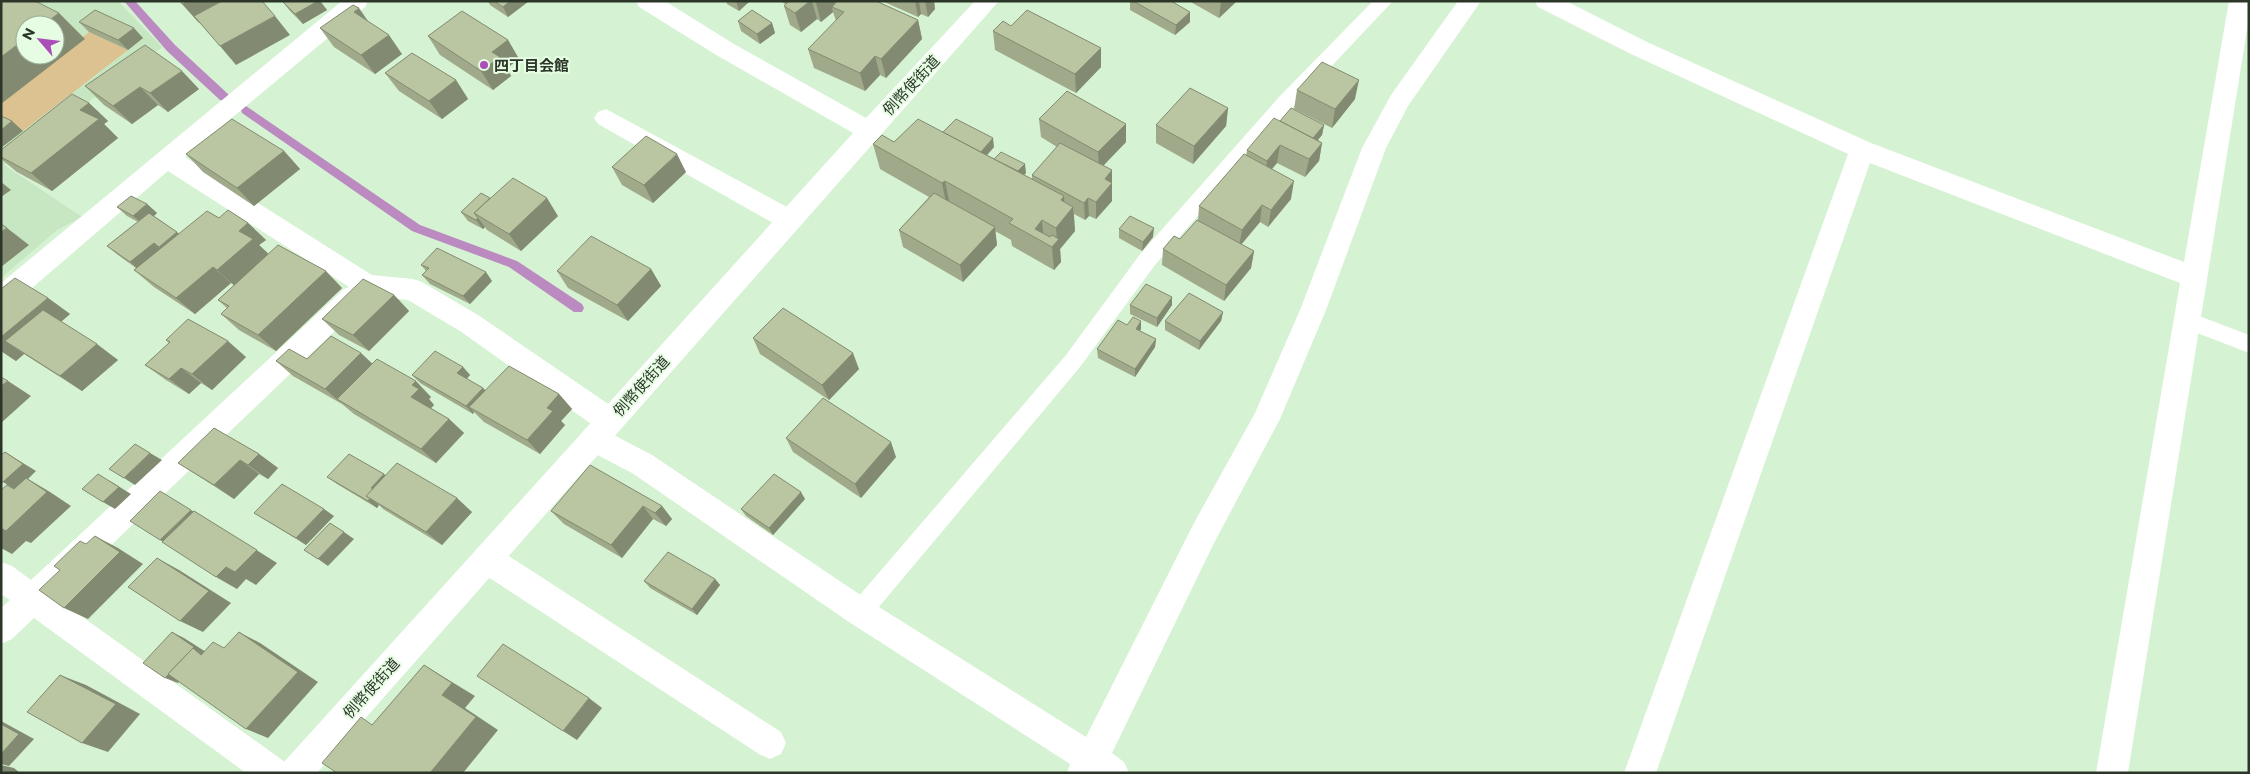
<svg xmlns="http://www.w3.org/2000/svg" width="2250" height="774" viewBox="0 0 2250 774" font-family="Montserrat,'Noto Sans JP',sans-serif">
<style>
.built{fill:#c6e7c1;fill-rule:evenodd}
.green{fill:#ddc291}
.lines{fill:none;stroke-linecap:round;stroke-linejoin:round}
.stream{fill:#ba8ac1;fill-rule:evenodd}
.lane{fill:#fff;fill-rule:evenodd}
.street{fill:#fff;fill-rule:evenodd}
.secondary{fill:#fff;fill-rule:evenodd}
.wall{fill:#a0aa8a}
.shaded-wall{fill:#828b71}
.building{fill:#bac6a1;stroke:#828b71}
.poi-dot{fill:#aa4eb8;stroke:#e6fde3;stroke-width:2}
.labels{text-anchor:middle;dominant-baseline:central;stroke-width:4;stroke-linejoin:round;paint-order:stroke}
.poi-label{font-size:15px;font-weight:bold;fill:#2b3629;stroke:#e6fde3;text-anchor:start}
.street-label{font-size:15px;fill:#2b3629;stroke:#e6fde3}
</style>
<rect width="100%" height="100%" fill="#d5f2d2"/>
<!-- built -->
<path class="built" d="M 1,1 L 118,1 L 162,47 L 4,165 L 82,217 L 57,230 L 1,278 ZM 25,25 L 55,25 L 55,55 L 25,55 Z"/>
<!-- green -->
<polygon class="green" points="89,32 128,50 23,131 1,120 1,104"/>
<g class="lines">
<!-- stream -->
<g class="stream">
<polygon points="124,1 135,1 175,45 228,94 229,97 228,100 220,100 167,51"/>
<polygon points="246,106 420,225 517,261 582,304 584,308 582,312 574,312 509,267 412,231 242,113 241,110"/>
</g>
<!-- lane -->
<g class="lane">
<polygon points="1373,1 1393,1 1293,107 1155,265 1080,367 868,620 860,623 852,620 848,612 852,604 1066,355 1141,253 1279,97"/>
<polygon points="2186,311 2249,335 2249,353 2179,326 2176,320 2179,314"/>
</g>
<!-- street -->
<g class="street">
<polygon points="342,1 368,1 365,7 185,157 372,275 413,279 422,282 478,315 620,412 624,421 620,430 610,433 652,455 871,602 1086,737 1194,523 1255,413 1300,310 1362,148 1391,95 1458,1 1481,1 1408,106 1386,148 1326,310 1280,419 1214,543 1112,753 1124,762 1129,773 1067,773 1070,764 849,622 632,473 584,448 580,439 584,430 594,427 597,428 460,331 408,300 365,295 362,305 56,598 285,762 290,773 246,773 34,618 12,639 1,644 1,608 10,600 1,594 1,562 12,566 31,580 344,289 349,287 168,171 10,307 1,310 1,283"/>
<polygon points="1535,1 1566,1 1647,42 1871,143 2184,262 2229,1 2249,1 2249,17 2128,773 2096,773 2180,283 1870,163 1656,773 1624,773 1848,154 1631,54 1538,7"/>
<polygon points="606,109 798,213 802,220 798,227 789,230 780,227 598,124 594,118 598,112"/>
<polygon points="487,545 498,549 781,732 786,743 781,754 770,759 759,754 476,569 472,559 476,549"/>
</g>
<!-- secondary -->
<polygon class="secondary" points="636,1 665,1 734,44 866,118 975,1 999,1 317,773 279,773 284,762 853,133 718,56 639,7"/>
</g>
<!-- wall -->
<g class="wall">
<polygon points="282,1 320,1 327,10 303,24 290,11"/>
<polygon points="488,1 529,1 508,17 490,5"/>
<polygon points="726,1 750,1 739,11 727,4"/>
<polygon points="781,1 876,1 918,20 922,39 886,78 880,75 865,91 814,68 808,49 836,21 833,12 821,22 817,19 801,32 790,25 784,6 785,4"/>
<polygon points="882,1 934,1 935,9 928,17 921,14 918,17"/>
<polygon points="1130,1 1171,1 1190,22 1175,35 1130,10"/>
<polygon points="1189,1 1237,1 1219,18"/>
<polygon points="738,21 772,23 775,33 760,44 741,31"/>
<polygon points="79,22 143,38 128,50 89,32"/>
<polygon points="1011,26 1101,67 1076,93 995,50 993,31"/>
<polygon points="320,28 402,54 375,74 334,47"/>
<polygon points="428,36 508,40 519,59 507,68 511,76 493,90 440,55"/>
<polygon points="385,73 456,80 468,99 442,119 399,91"/>
<polygon points="85,86 199,89 168,112 158,105 132,124 104,105"/>
<polygon points="1297,90 1355,99 1332,128 1294,109"/>
<polygon points="89,103 108,121 104,124 118,138 52,191 17,172 1,159 1,150"/>
<polygon points="1228,108 1226,126 1193,164 1156,143 1156,125"/>
<polygon points="1039,119 1126,124 1126,142 1103,166 1112,170 1112,201 1096,219 1089,216 1085,220 1074,214 1075,231 1060,249 1061,262 1054,270 1012,246 1011,240 995,231 997,245 963,282 903,247 899,230 929,197 880,169 873,144 894,142 943,132 994,147 987,155 1026,173 1024,175 1032,179 1032,175 1057,147 1041,137"/>
<polygon points="1280,121 1324,125 1322,135 1318,140 1322,143 1319,161 1305,177 1277,163 1272,169 1291,199 1268,227 1260,222 1241,245 1254,251 1251,268 1224,301 1162,265 1163,249 1180,239 1198,220 1199,206 1246,155 1247,150"/>
<polygon points="284,151 300,169 254,206 203,172 186,154"/>
<polygon points="612,167 686,172 653,203 622,185"/>
<polygon points="490,198 558,216 521,251 487,230 485,227 483,229 468,221 461,212"/>
<polygon points="147,204 157,213 154,216 179,234 219,218 248,223 266,240 259,245 268,254 342,288 276,351 239,330 221,314 227,308 218,300 234,285 231,283 195,314 154,287 134,270 136,268 118,255 107,246 138,222 127,216 117,207"/>
<polygon points="1119,229 1153,237 1142,251 1119,238"/>
<polygon points="421,265 492,281 470,304 430,284 422,275 426,271"/>
<polygon points="651,269 661,286 628,321 568,288 557,271"/>
<polygon points="1,289 48,298 70,314 61,322 118,360 82,391 24,354 16,361 1,351"/>
<polygon points="394,295 409,311 369,351 339,335 322,319"/>
<polygon points="1130,305 1172,305 1157,327 1130,314"/>
<polygon points="1223,312 1221,321 1199,350 1165,330 1165,321"/>
<polygon points="1141,321 1141,329 1140,331 1156,339 1155,347 1135,377 1098,358 1097,349 1127,325"/>
<polygon points="753,338 859,369 829,400 760,354"/>
<polygon points="166,340 246,357 212,390 201,383 189,394 166,380 145,365 169,343"/>
<polygon points="307,359 372,364 431,397 429,399 434,405 431,408 449,419 464,433 436,463 354,414 342,404 293,376 276,361"/>
<polygon points="463,367 470,375 467,379 483,388 485,390 559,394 572,409 561,421 565,425 540,454 484,422 474,412 473,414 420,383 412,375"/>
<polygon points="786,438 896,457 861,498 793,452"/>
<polygon points="259,454 278,468 268,479 259,474 234,499 178,463"/>
<polygon points="384,474 385,476 472,512 442,545 383,509 379,505 377,508 337,484 327,477"/>
<polygon points="805,499 773,535 746,516 741,509"/>
<polygon points="662,506 672,519 666,526 653,519 622,558 564,524 551,511"/>
<polygon points="254,513 334,516 306,545"/>
<polygon points="715,579 720,585 697,615 650,588 644,581"/>
</g>
<!-- shaded-wall -->
<g class="shaded-wall">
<polygon points="188,1 222,1 199,23 182,4"/>
<polygon points="318,1 320,1 327,10 303,24 295,14"/>
<polygon points="510,1 529,1 508,17 503,7"/>
<polygon points="736,1 750,1 739,11"/>
<polygon points="810,1 812,1 817,19 801,32 795,13"/>
<polygon points="817,1 839,1 832,7 833,12 821,22 816,3"/>
<polygon points="915,1 919,1 921,14 918,17"/>
<polygon points="925,1 934,1 935,9 928,17"/>
<polygon points="1221,1 1237,1 1219,18"/>
<polygon points="359,8 372,27 354,12"/>
<polygon points="1190,12 1190,22 1175,35 1176,25"/>
<polygon points="59,13 85,39 1,104 1,57 25,39 25,55 55,55 55,25 43,25"/>
<polygon points="275,16 290,35 236,65 220,46"/>
<polygon points="918,20 922,39 886,78 881,59"/>
<polygon points="772,23 775,33 760,44 757,34"/>
<polygon points="134,28 143,38 128,50 118,40"/>
<polygon points="389,35 402,54 375,74 361,55"/>
<polygon points="508,40 519,59 507,68 511,76 493,90 481,71 492,52"/>
<polygon points="1101,48 1101,67 1076,93 1075,74"/>
<polygon points="875,56 880,75 865,91 860,73"/>
<polygon points="182,71 199,89 168,112 150,93"/>
<polygon points="456,80 468,99 442,119 429,101"/>
<polygon points="1359,80 1355,99 1332,128 1335,109"/>
<polygon points="140,87 158,105 132,124 113,106"/>
<polygon points="89,103 108,121 104,124 118,138 52,191 31,173 80,110"/>
<polygon points="1228,108 1226,126 1193,164 1194,146"/>
<polygon points="12,121 23,131 1,148 1,130"/>
<polygon points="1126,124 1126,142 1099,170 1098,152"/>
<polygon points="1324,125 1322,135 1309,150 1311,141"/>
<polygon points="993,138 994,147 980,163 979,154"/>
<polygon points="1322,143 1319,161 1305,177 1309,159"/>
<polygon points="1280,145 1277,163 1264,178 1267,161"/>
<polygon points="284,151 300,169 254,206 237,188"/>
<polygon points="677,154 686,172 653,203 644,185"/>
<polygon points="1025,164 1026,173 1016,183 1015,174"/>
<polygon points="1112,170 1112,201 1096,219 1096,202 1105,179"/>
<polygon points="945,181 950,205 947,208 942,183"/>
<polygon points="1294,181 1291,199 1268,227 1271,210"/>
<polygon points="1,182 11,190 1,197"/>
<polygon points="1064,196 1065,216 1073,207 1075,231 1060,249 1061,262 1054,270 1052,247 1057,241 1056,228 1061,200"/>
<polygon points="547,198 558,216 521,251 509,234"/>
<polygon points="1088,198 1089,216 1085,220 1084,203"/>
<polygon points="147,204 157,213 144,225 133,216"/>
<polygon points="1262,205 1260,222 1239,247 1242,230"/>
<polygon points="478,218 485,227 483,229 476,220"/>
<polygon points="1042,220 1044,242 1035,229"/>
<polygon points="248,223 266,240 259,245 271,256 236,287 217,270 239,231"/>
<polygon points="995,227 997,245 963,282 960,265"/>
<polygon points="7,228 29,245 1,267 1,232"/>
<polygon points="1154,228 1153,237 1142,251 1143,242"/>
<polygon points="177,232 187,241 169,256 159,247"/>
<polygon points="154,243 164,252 140,271 130,262"/>
<polygon points="1254,251 1251,268 1224,301 1226,285"/>
<polygon points="213,267 231,283 195,314 176,298"/>
<polygon points="651,269 661,286 628,321 617,305"/>
<polygon points="326,271 342,288 276,351 258,335"/>
<polygon points="486,272 492,281 470,304 463,296"/>
<polygon points="394,295 409,311 369,351 353,335"/>
<polygon points="1172,297 1172,305 1157,327 1157,318"/>
<polygon points="48,298 70,314 24,353 5,341 24,354 16,361 1,351 1,337"/>
<polygon points="1223,312 1221,321 1199,350 1200,341"/>
<polygon points="1141,321 1141,329 1136,337 1136,329"/>
<polygon points="1156,339 1155,347 1135,377 1135,369"/>
<polygon points="228,341 246,357 212,390 192,374"/>
<polygon points="97,344 118,360 82,391 60,376"/>
<polygon points="361,353 377,368 337,399 342,404 325,389"/>
<polygon points="853,353 859,369 829,400 822,385"/>
<polygon points="463,367 470,375 464,381 457,373"/>
<polygon points="181,368 201,383 189,394 169,379"/>
<polygon points="8,381 31,396 1,423 1,386"/>
<polygon points="416,381 431,397 429,399 434,405 427,412 411,397 412,385"/>
<polygon points="483,388 490,396 469,407 474,412 473,414 466,406"/>
<polygon points="559,394 572,409 561,421 565,425 540,454 527,440 547,408"/>
<polygon points="449,419 464,433 436,463 421,449"/>
<polygon points="891,442 896,457 861,498 855,484"/>
<polygon points="5,452 36,471 28,479 50,492 71,506 31,543 26,541 12,554 1,548 1,528 14,489 3,482"/>
<polygon points="150,453 162,460 135,485 124,478"/>
<polygon points="259,454 278,468 268,479 248,465"/>
<polygon points="240,460 259,474 234,499 214,485"/>
<polygon points="384,474 393,482 380,504 371,488"/>
<polygon points="110,481 131,494 115,509 103,502"/>
<polygon points="801,492 805,499 773,535 769,528"/>
<polygon points="370,498 379,505 377,508 368,501"/>
<polygon points="457,498 472,512 442,545 426,532"/>
<polygon points="643,506 653,519 622,558 611,545"/>
<polygon points="662,506 672,519 666,526 655,513"/>
<polygon points="324,509 334,516 306,545 296,538"/>
<polygon points="191,510 202,517 172,547 160,540"/>
<polygon points="194,511 277,563 256,585 246,579 237,589 216,577"/>
<polygon points="344,532 354,539 328,566 318,559"/>
<polygon points="95,536 118,548 143,564 88,619 64,608"/>
<polygon points="157,558 179,570 231,603 203,632 180,621"/>
<polygon points="715,579 720,585 697,615 692,609"/>
<polygon points="172,632 184,638 206,652 178,683 165,678"/>
<polygon points="239,632 260,643 318,682 268,738 246,729"/>
<polygon points="424,665 475,696 465,708 498,730 463,773 430,773 442,695"/>
<polygon points="60,675 86,685 140,714 108,752 82,743"/>
<polygon points="589,698 602,708 577,740 563,731"/>
<polygon points="1,721 34,739 9,766 1,764"/>
<polygon points="1,765 14,768 20,773 4,773 1,771"/>
</g>
<!-- building -->
<g class="building">
<polygon points="1,1 35,1 59,13 43,25 25,25 25,39 1,57"/>
<polygon points="180,1 188,1 182,4"/>
<polygon points="222,1 262,1 275,16 220,46 194,16"/>
<polygon points="282,1 318,1 295,14"/>
<polygon points="494,1 510,1 503,7"/>
<polygon points="789,1 810,1 795,13 784,6"/>
<polygon points="837,1 876,1 918,20 881,59 875,56 860,73 808,49 844,12 832,7"/>
<polygon points="1133,1 1171,1 1190,12 1176,25"/>
<polygon points="353,5 359,8 354,12 389,35 361,55 320,28"/>
<polygon points="95,10 134,28 118,40 79,22"/>
<polygon points="752,10 772,23 757,34 738,21"/>
<polygon points="1027,10 1101,48 1075,74 993,31 1003,21 1011,26"/>
<polygon points="462,11 508,40 492,52 500,57 481,71 428,36"/>
<polygon points="145,45 182,71 150,93 140,87 113,106 85,86"/>
<polygon points="412,53 456,80 429,101 385,73"/>
<polygon points="1322,62 1359,80 1335,109 1297,90"/>
<polygon points="1190,88 1228,108 1194,146 1156,125"/>
<polygon points="1067,91 1126,124 1098,152 1039,119"/>
<polygon points="72,94 89,103 80,110 99,119 31,173 1,157 1,150"/>
<polygon points="1291,108 1324,125 1313,138 1280,121"/>
<polygon points="1,116 12,121 1,130"/>
<polygon points="1274,118 1322,143 1309,159 1280,145 1267,161 1247,150"/>
<polygon points="232,119 284,151 237,188 186,154"/>
<polygon points="918,119 1064,196 1061,200 1073,207 1056,228 1042,220 1035,229 1050,237 1052,235 1059,239 1052,247 1009,223 1013,219 945,181 942,183 873,144 882,135 894,142"/>
<polygon points="956,119 993,138 981,152 943,132"/>
<polygon points="646,136 677,154 644,185 612,167"/>
<polygon points="1060,143 1112,170 1105,179 1112,183 1096,202 1088,198 1084,203 1032,175"/>
<polygon points="1001,152 1025,164 1018,171 994,159"/>
<polygon points="1244,154 1294,181 1271,210 1262,205 1242,230 1199,206"/>
<polygon points="513,178 547,198 509,234 474,213"/>
<polygon points="481,193 490,198 474,213 478,218 476,220 461,212"/>
<polygon points="934,193 995,227 960,265 899,230"/>
<polygon points="131,196 147,204 133,216 117,207"/>
<polygon points="228,210 248,223 239,231 253,239 217,270 213,267 176,298 134,270 207,211 219,218"/>
<polygon points="149,213 177,232 159,247 154,243 130,262 107,246"/>
<polygon points="1130,216 1154,228 1143,242 1119,229"/>
<polygon points="1197,220 1254,251 1226,285 1163,249 1174,236 1180,239"/>
<polygon points="1,224 7,228 1,232"/>
<polygon points="591,236 651,269 617,305 557,271"/>
<polygon points="278,245 326,271 258,335 221,314 229,306 218,300"/>
<polygon points="437,248 486,272 463,296 422,275 429,268 421,265"/>
<polygon points="15,278 48,298 1,337 1,289"/>
<polygon points="363,279 394,295 353,335 322,319"/>
<polygon points="1146,284 1172,297 1157,318 1130,305"/>
<polygon points="1189,293 1223,312 1200,341 1165,321"/>
<polygon points="783,308 853,353 822,385 753,338"/>
<polygon points="43,310 97,344 60,376 5,341"/>
<polygon points="1133,317 1141,321 1136,329 1156,339 1135,369 1097,349 1118,320 1127,325"/>
<polygon points="188,319 228,341 192,374 181,368 169,379 145,365 170,342 166,340"/>
<polygon points="331,336 361,353 325,389 276,361 289,349 307,359"/>
<polygon points="435,351 463,367 457,373 483,388 466,406 412,375"/>
<polygon points="377,359 416,381 412,385 419,389 411,397 449,419 421,449 337,399"/>
<polygon points="509,366 559,394 547,408 553,411 527,440 469,407"/>
<polygon points="1,377 8,381 1,386"/>
<polygon points="823,398 891,442 855,484 786,438"/>
<polygon points="214,428 259,454 248,465 240,460 214,485 178,463"/>
<polygon points="135,444 150,453 124,478 109,469"/>
<polygon points="5,452 23,464 3,482 1,482 1,455"/>
<polygon points="349,454 384,474 371,488 373,489 366,496 370,498 368,501 327,477"/>
<polygon points="397,463 457,498 426,532 366,496"/>
<polygon points="590,465 662,506 655,513 643,506 611,545 551,511"/>
<polygon points="98,474 119,487 103,502 82,489"/>
<polygon points="774,474 801,492 769,528 741,509"/>
<polygon points="26,478 47,492 6,531 1,528 1,490 7,485 14,489"/>
<polygon points="282,484 324,509 296,538 254,513"/>
<polygon points="160,491 191,510 160,540 130,521"/>
<polygon points="194,511 257,550 235,572 226,567 216,577 162,542"/>
<polygon points="330,523 344,532 318,559 304,550"/>
<polygon points="95,536 120,552 64,608 39,590 60,570 54,566 80,541 86,544"/>
<polygon points="668,552 715,579 692,609 644,581"/>
<polygon points="157,558 209,591 180,621 128,587"/>
<polygon points="172,632 194,647 168,674 169,674 165,678 143,663"/>
<polygon points="239,632 298,672 246,729 168,674 193,648 201,655 213,642 224,648"/>
<polygon points="503,644 589,698 563,731 477,676"/>
<polygon points="424,665 452,683 442,695 476,717 430,773 337,773 322,763 361,717 372,725"/>
<polygon points="60,675 116,704 82,743 27,712"/>
<polygon points="1,724 19,734 1,754"/>
</g>
<!-- markers -->
<circle class="poi-dot" cx="484" cy="65" r="5"/>
<g class="labels">
<!-- poi labels -->
<g class="poi-label">
<text x="494" y="65">四丁目会館</text>
</g>
<!-- street labels -->
<g class="street-label">
<text transform="translate(911 85) rotate(-47)">例幣使街道</text>
<text transform="translate(641 386) rotate(-48)">例幣使街道</text>
<text transform="translate(371 688) rotate(-48)">例幣使街道</text>
</g>
</g>
<!-- border -->
<rect width="2250" height="774" fill="none" stroke="#2b3629" stroke-width="5"/>
<!-- north arrow -->
<g transform="translate(40 40) rotate(298)"><circle r="24" fill="#e6fde3" stroke="#9bad99"/>
<path d="M0-4L9 19L0 12L-9 19Z" fill="#aa4eb8"/>
<text y="-8" font-size="14" font-weight="bold" text-anchor="middle" fill="#2b3629">N</text>
</g>
</svg>
